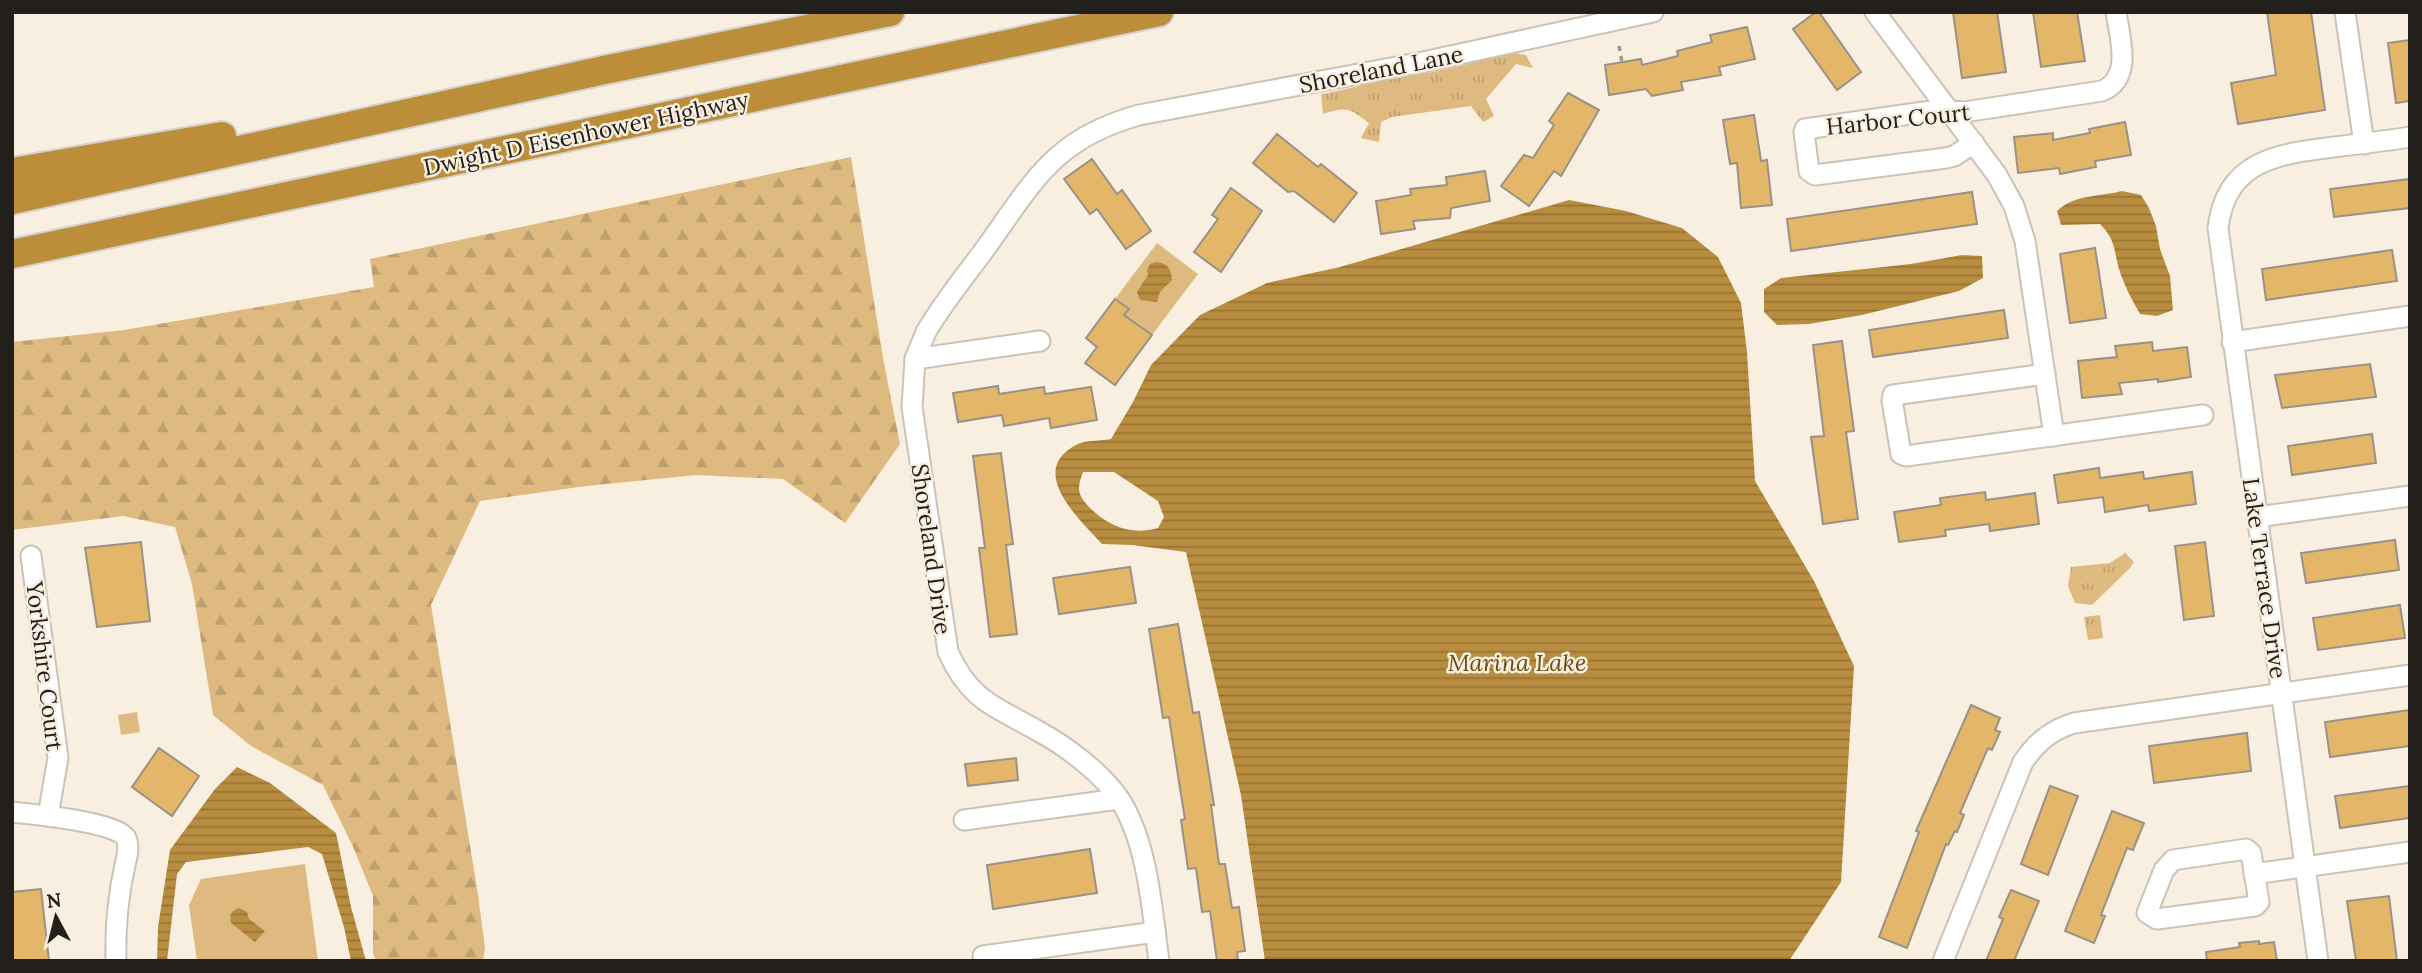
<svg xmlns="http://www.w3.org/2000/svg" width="2422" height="973" viewBox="0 0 2422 973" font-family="Lora,serif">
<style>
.grass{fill:url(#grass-tufts)}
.forest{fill:url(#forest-firs)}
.pitch{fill:#deba80}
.water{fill:url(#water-rules);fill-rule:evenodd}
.building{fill:#e3b669;stroke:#9a9285;stroke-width:2}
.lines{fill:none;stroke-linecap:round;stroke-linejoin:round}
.minor-casing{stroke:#cbc3b6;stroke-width:23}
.highway-casing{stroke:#d3d2d1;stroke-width:32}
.path{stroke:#9b958a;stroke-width:3.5;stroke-dasharray:5 5;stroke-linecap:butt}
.minor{stroke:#fff;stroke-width:19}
.highway{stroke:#bc8e39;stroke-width:28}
.labels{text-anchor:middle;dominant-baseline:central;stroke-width:5;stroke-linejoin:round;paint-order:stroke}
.street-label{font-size:23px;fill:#23201b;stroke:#f8efe1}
.water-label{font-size:24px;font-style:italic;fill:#6c4e12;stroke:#f8efe1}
</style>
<defs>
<pattern id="grass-tufts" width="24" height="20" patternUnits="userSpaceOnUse" patternTransform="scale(1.75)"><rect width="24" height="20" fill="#deba80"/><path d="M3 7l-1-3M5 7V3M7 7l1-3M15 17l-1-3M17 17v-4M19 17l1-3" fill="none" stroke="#bea06e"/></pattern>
<pattern id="forest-firs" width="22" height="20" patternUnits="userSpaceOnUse" patternTransform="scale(1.75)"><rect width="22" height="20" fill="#deba80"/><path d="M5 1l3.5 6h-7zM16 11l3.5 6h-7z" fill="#bea06e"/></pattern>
<pattern id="water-rules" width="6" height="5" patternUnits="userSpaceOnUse" patternTransform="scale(1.75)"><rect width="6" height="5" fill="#b98d3f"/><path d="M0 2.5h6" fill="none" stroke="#967334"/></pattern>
</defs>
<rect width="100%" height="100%" fill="#f8efe1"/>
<!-- grass -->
<g class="grass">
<path d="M 1507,52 L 1526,55 L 1533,68 L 1516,64 L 1486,99 L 1494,116 L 1483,122 L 1471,106 L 1392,117 L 1381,122 L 1379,142 L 1361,138 L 1369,123 C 1349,108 1347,106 1323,114 L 1321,94 C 1342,91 1363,84 1385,80 C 1427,73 1467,67 1507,52 Z"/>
<polygon points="2125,553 2134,562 2129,569 2092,605 2075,603 2068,586 2071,567 2110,563"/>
<polygon points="2100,615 2103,638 2088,640 2084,617"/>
<polygon points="137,712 140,732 121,735 118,715"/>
</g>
<!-- forest -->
<polygon class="forest" points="851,157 883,358 900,444 845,523 783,479 696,475 586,486 480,501 431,605 478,895 485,948 483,961 376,961 373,954 373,896 354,849 323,785 251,746 213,715 192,584 175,527 123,516 12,530 12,342 124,330 374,287 370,259"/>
<!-- pitch -->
<g class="pitch">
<polygon points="1157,243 1198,274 1152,335 1124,315 1128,309 1115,299"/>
<polygon points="305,864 318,961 197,961 189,905 201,879"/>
</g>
<!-- water -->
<g class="water">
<path d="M 2122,191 L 2141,195 L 2149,208 L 2156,226 L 2160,249 L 2170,276 L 2173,310 L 2157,316 L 2140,314 C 2132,300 2124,285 2119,269 C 2113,247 2116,241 2100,224 L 2061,225 L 2057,211 C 2075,194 2099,197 2122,191 Z"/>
<path d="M 1569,200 L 1626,211 L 1682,228 L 1718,257 L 1741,303 L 1747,352 L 1755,481 L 1814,581 L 1854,666 L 1841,882 L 1789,961 L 1265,961 L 1241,795 L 1186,552 L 1132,545 L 1102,544 C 1079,519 1025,470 1078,444 C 1087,440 1101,441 1111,439 L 1133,402 L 1151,365 L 1200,315 L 1267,283 L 1340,267 ZM 1083,472 L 1114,472 L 1158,501 L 1164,517 L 1158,528 C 1131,536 1108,526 1089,507 C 1084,501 1079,496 1079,488 C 1079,483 1081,477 1083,472 Z"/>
<polygon points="1962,255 1982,256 1983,278 1959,291 1862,315 1809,324 1777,325 1764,312 1764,289 1781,278 1911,264"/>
<path d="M 1156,262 C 1168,263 1171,269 1172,280 L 1160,292 L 1157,302 L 1140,300 L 1137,292 L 1148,275 L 1147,270 L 1150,264 Z"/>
<polygon points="237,767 270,783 336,833 351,907 366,961 351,961 344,927 322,854 308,847 186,862 177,874 167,961 157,961 158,927 170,850 215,789"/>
<path d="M 239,908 L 247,912 L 249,919 L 265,931 L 255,942 L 231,923 C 229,915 231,911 239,908 Z"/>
</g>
<!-- building -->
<g class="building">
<polygon points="1816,12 1819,12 1861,72 1837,90 1793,29"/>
<polygon points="1953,12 1997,12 2006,72 1962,78"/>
<polygon points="2033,12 2077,12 2085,61 2041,67"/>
<polygon points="2267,12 2311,12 2325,110 2238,124 2231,83 2276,75"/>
<polygon points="1747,27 1755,59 1719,67 1721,75 1681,82 1683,90 1652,96 1646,89 1609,95 1605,65 1641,59 1642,65 1678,56 1677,51 1712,42 1710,35"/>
<polygon points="2410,40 2410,101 2396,103 2388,43"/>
<polygon points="1568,93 1599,110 1561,176 1554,171 1529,206 1501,186 1524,155 1533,158 1554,125 1549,121"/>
<polygon points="1754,115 1761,161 1767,160 1772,205 1741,208 1737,163 1730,164 1723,120"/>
<polygon points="2125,122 2131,155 2095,161 2096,167 2060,174 2059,168 2018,173 2014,137 2053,133 2053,140 2090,133 2089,129"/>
<polygon points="1277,134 1318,167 1321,164 1357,193 1334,222 1294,191 1288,192 1253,163"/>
<polygon points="1092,159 1117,194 1122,190 1151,231 1126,249 1097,209 1090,214 1064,179"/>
<polygon points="1485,171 1490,201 1451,208 1450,218 1413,221 1415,229 1381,234 1376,201 1411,195 1410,189 1447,185 1446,177"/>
<polygon points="2410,179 2410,208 2334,217 2330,189"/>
<polygon points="1231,188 1262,211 1221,272 1194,252 1218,219 1212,215"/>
<polygon points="1972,192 1977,224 1791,251 1787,219"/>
<polygon points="2095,248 2106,318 2070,323 2060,254"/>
<polygon points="2392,250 2397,281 2266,300 2262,269"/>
<polygon points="1115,299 1129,309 1124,315 1152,335 1115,385 1085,363 1097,347 1086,338"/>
<polygon points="2004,310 2008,338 1873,357 1869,330"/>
<polygon points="1842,341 1854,431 1846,432 1858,519 1823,524 1811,437 1824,436 1813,345"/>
<polygon points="2152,342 2153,351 2187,347 2191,377 2158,382 2158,379 2119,383 2122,394 2082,398 2078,361 2117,357 2115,346"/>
<polygon points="2370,364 2376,397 2282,408 2275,375"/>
<polygon points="998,386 999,394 1044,387 1045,394 1091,387 1097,420 1051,428 1049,418 1004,426 1002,415 958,422 953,393"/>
<polygon points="2372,434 2376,463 2292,475 2288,446"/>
<polygon points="1001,453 1013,544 1006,545 1017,634 990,637 979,548 985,548 973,456"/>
<polygon points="2099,468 2100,478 2143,472 2144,479 2192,472 2196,504 2149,511 2148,505 2105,512 2103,497 2058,503 2054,475"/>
<polygon points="1985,492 1986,500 2035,493 2039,524 1990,531 1989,524 1945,530 1946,536 1899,542 1894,512 1941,505 1940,498"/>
<polygon points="2395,540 2399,570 2306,583 2301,553"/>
<polygon points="141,542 150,621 97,627 85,548"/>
<polygon points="2205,542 2214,616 2184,620 2175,546"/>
<polygon points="1130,567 1136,603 1059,614 1053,578"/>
<polygon points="2400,605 2405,638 2318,650 2313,618"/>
<polygon points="1178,624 1193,713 1199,712 1214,805 1211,805 1219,864 1225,864 1232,908 1239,907 1245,951 1237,952 1238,961 1217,961 1210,911 1202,912 1196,868 1188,869 1181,820 1185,819 1179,782 1169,717 1163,718 1149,629"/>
<polygon points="1971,705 2000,718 1995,730 2000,732 1992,750 1988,748 1960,813 1964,815 1957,832 1955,831 1948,845 1946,844 1907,948 1879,937 1919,832 1916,831"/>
<polygon points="2410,710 2410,746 2330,757 2325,722"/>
<polygon points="2247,733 2251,771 2154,783 2149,746"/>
<polygon points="159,748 199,776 172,816 132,787"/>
<polygon points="1016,758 1018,780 968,786 965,764"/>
<polygon points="2050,786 2078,796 2048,875 2021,864"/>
<polygon points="2410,786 2410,818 2340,828 2335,796"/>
<polygon points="2112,811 2144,823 2133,850 2127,848 2101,915 2105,916 2094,943 2065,931"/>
<polygon points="1090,849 1097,893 993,909 987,865"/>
<polygon points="41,889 49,961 12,961 12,892"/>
<polygon points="2011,890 2039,901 2014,961 1986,961 2003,919 1999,917"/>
<polygon points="2389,896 2397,961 2356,961 2347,901"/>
<polygon points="2259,941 2259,944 2274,942 2277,961 2207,961 2206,952 2240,947 2239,943"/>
</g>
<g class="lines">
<defs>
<g id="minor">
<polyline points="1875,12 1997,175 2014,206 2025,241 2054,436"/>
<polyline points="2345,12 2364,144"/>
<path d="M 1974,143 L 1954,156 L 1946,158 L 1815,175 L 1809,171 L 1804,132 L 1805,129 L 1938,110 L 1964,112 L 2102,91 C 2133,78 2120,39 2116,12"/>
<polyline points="2232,342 2410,316"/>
<polyline points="915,359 1040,341"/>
<polyline points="2045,374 1893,395 1892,400 1901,454 1906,456 2203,415"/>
<polyline points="2257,517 2410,496"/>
<polyline points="31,556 58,758 48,816"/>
<path d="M 12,812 C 32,814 117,822 126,838 C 130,847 127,856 125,865 C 118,896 115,928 116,961"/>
<polyline points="964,820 1119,799"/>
<polygon points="2246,849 2251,853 2259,902 2255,906 2157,919 2147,913 2164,870 2173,860"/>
<polyline points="2254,874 2410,852"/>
<polyline points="983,956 1155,932"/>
<path d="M 1159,961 C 1152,910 1148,844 1120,800 C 1103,774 1066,746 1038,731 C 995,706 971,702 948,652 L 912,407 L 915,359 L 926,332 C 943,303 965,276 985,249 C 1034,181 1053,139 1139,115 L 1423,62 L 1653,12"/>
<path d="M 1943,961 L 2023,762 C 2037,742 2051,730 2074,723 L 2410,675"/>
<path d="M 2318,961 L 2218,228 C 2226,160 2278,154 2334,147 C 2359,144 2385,141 2410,137"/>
</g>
<g id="highway">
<polyline points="12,172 222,136"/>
<polyline points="12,200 604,70 890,12"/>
<polyline points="12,254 1159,12"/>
</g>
</defs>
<!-- minor casing -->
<use href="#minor" class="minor-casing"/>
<!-- highway casing -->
<use href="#highway" class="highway-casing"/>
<!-- path -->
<polyline class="path" points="1619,46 1622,62"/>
<!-- minor -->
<use href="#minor" class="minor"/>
<!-- highway -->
<use href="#highway" class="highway"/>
</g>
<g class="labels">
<!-- street labels -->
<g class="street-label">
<text transform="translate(1381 69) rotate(-11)">Shoreland Lane</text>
<text transform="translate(1898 119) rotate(-6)">Harbor Court</text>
<text transform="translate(586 133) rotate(-12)">Dwight D Eisenhower Highway</text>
<text transform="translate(932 549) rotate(82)">Shoreland Drive</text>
<text transform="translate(2265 578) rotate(82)">Lake Terrace Drive</text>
<text transform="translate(45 666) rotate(83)">Yorkshire Court</text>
</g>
<!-- water labels -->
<g class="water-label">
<text x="1517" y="662">Marina Lake</text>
</g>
</g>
<!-- border -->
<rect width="2422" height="973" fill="none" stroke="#23201b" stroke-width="28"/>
<!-- north arrow -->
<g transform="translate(56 917) rotate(353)" stroke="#f8efe1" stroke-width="5" paint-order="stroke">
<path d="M0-5L12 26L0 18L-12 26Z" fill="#23201b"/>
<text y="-10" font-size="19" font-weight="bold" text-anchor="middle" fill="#23201b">N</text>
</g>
</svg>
